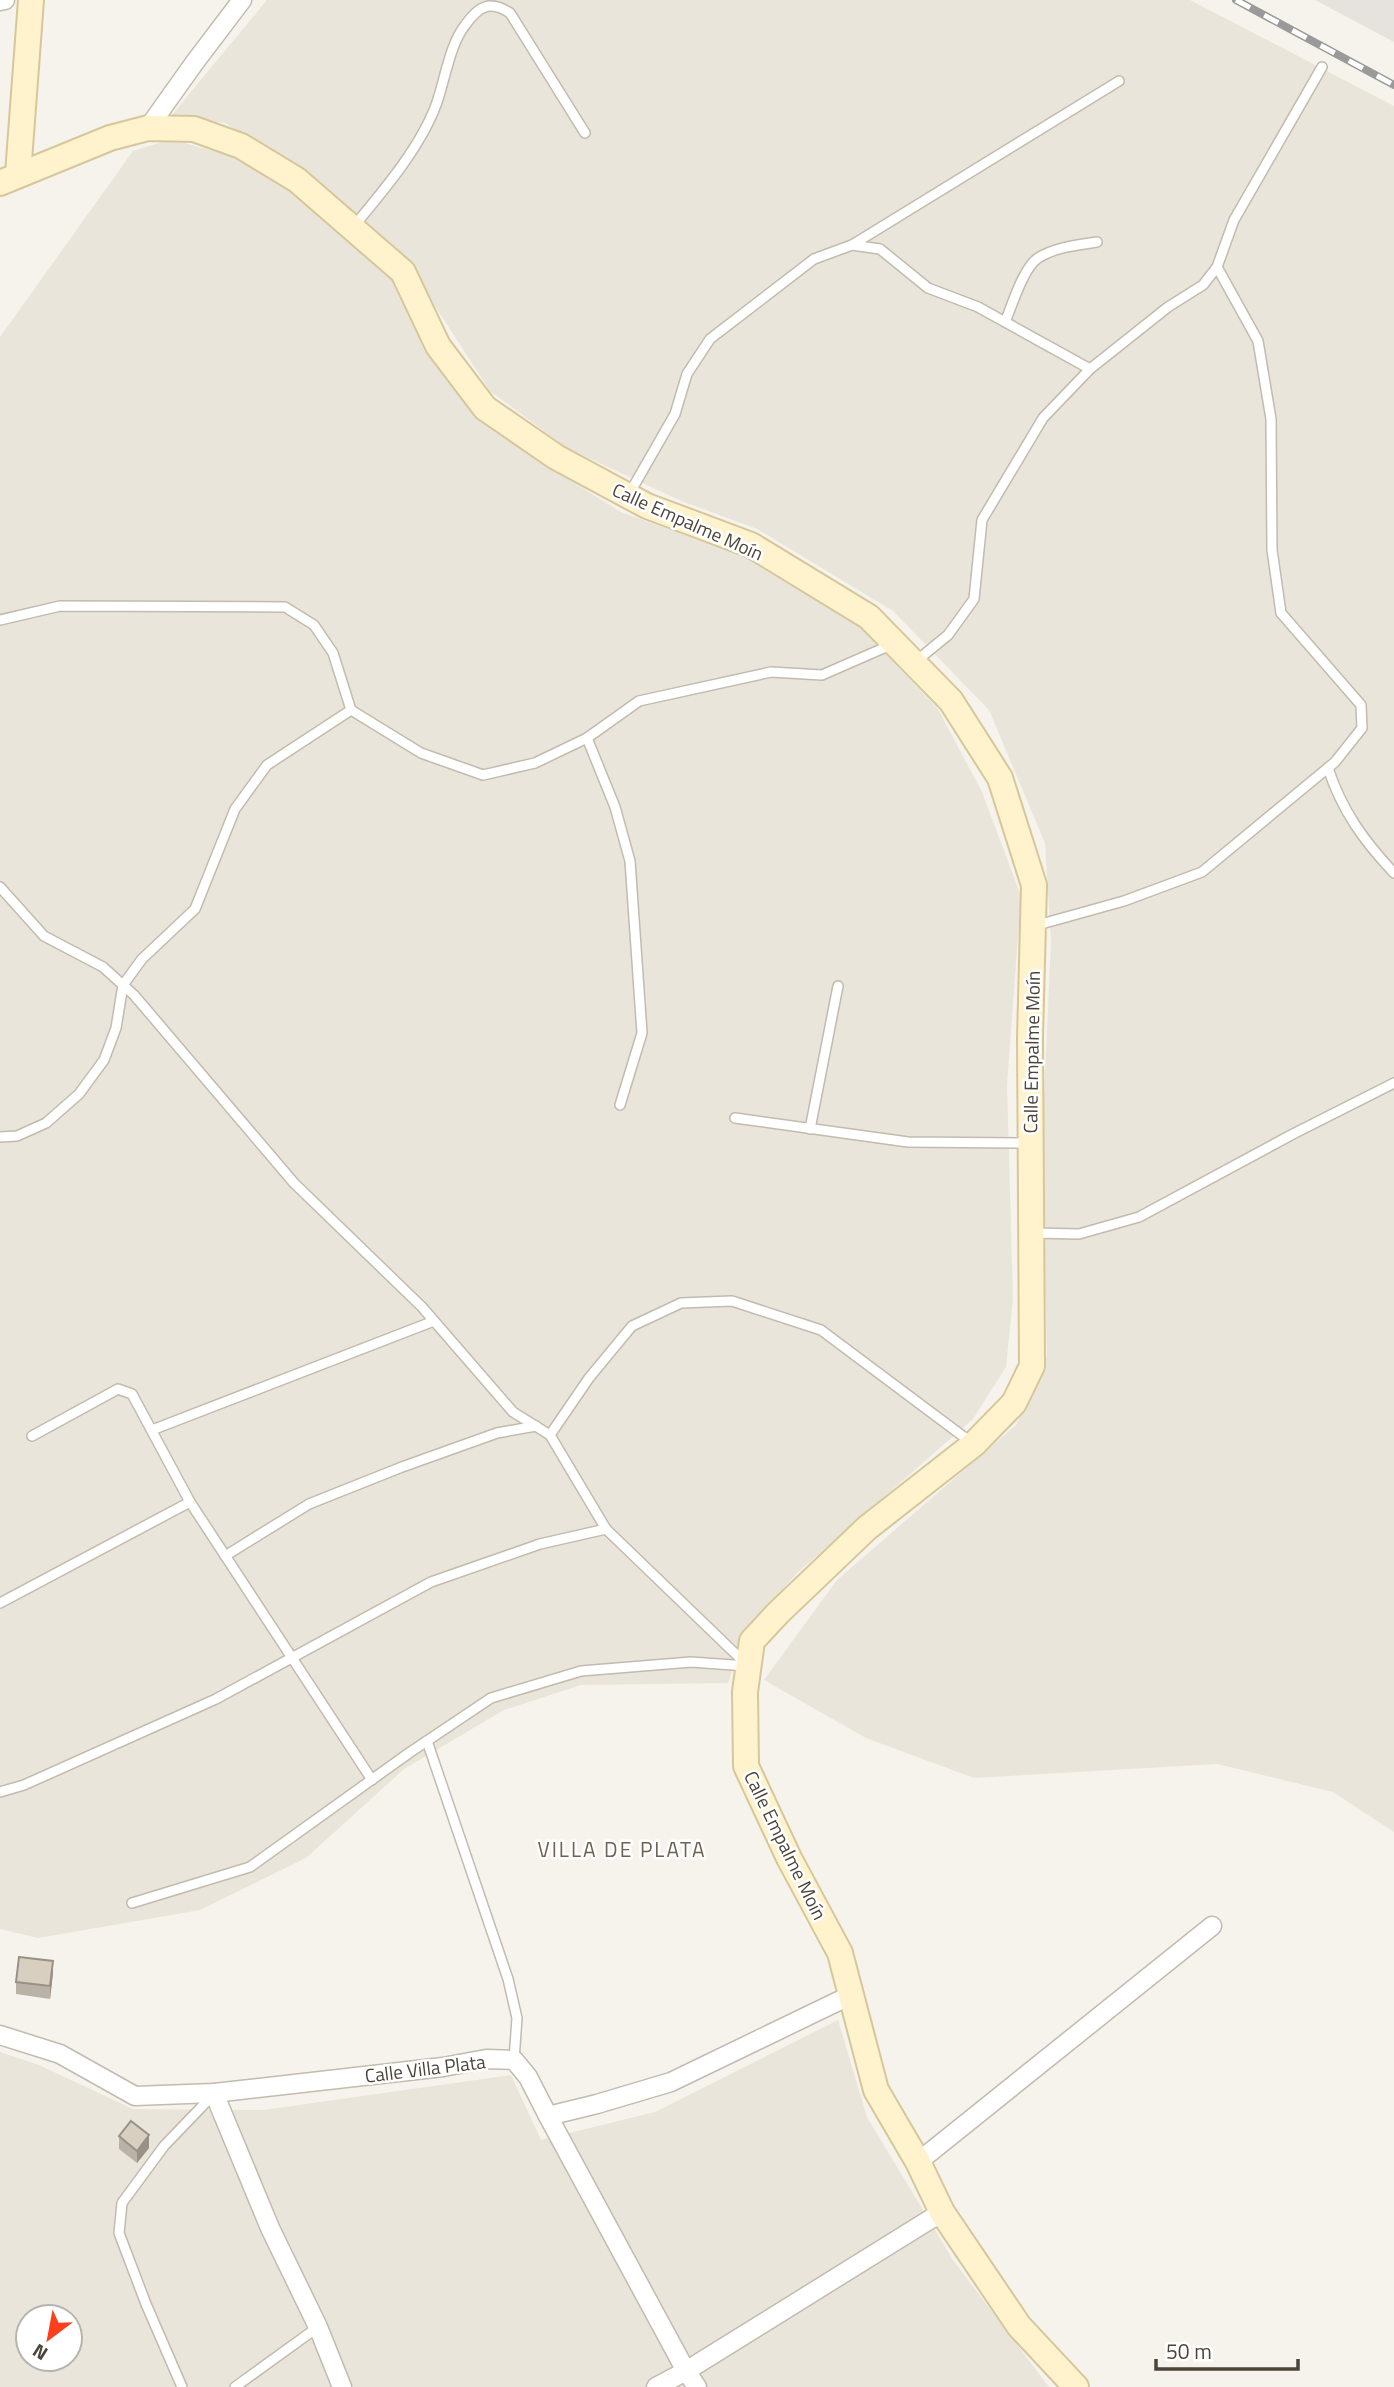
<svg xmlns="http://www.w3.org/2000/svg" width="1394" height="2387" viewBox="0 0 1394 2387" font-family="'Titillium Web',sans-serif">
<style>
.residential{fill:#eae5da;fill-rule:evenodd}
.industrial{fill:#e6e2dd}
.lines{fill:none;stroke-linecap:round;stroke-linejoin:round}
.lane-casing{stroke:#c2bbae;stroke-width:12}
.street-casing{stroke:#c2bbae;stroke-width:21}
.secondary-casing{stroke:#d6c79b;stroke-width:28}
.lane{stroke:#fff;stroke-width:9}
.street{stroke:#fff;stroke-width:18}
.secondary{stroke:#fff3cd;stroke-width:24}
.rail-casing{stroke:#9a9a9a;stroke-width:8}
.rail{stroke:#fff;stroke-width:5;stroke-dasharray:16;stroke-linecap:butt}
.wall{fill:#bab2a6}
.shaded-wall{fill:#979187}
.building{fill:#d8cfc1;stroke:#979187;stroke-width:2}
.labels{text-anchor:middle;dominant-baseline:central;stroke-width:5;stroke-linejoin:round;paint-order:stroke}
.street-label{font-size:19px;fill:#4b4439;stroke:#fff}
.neighbourhood-label{font-size:21px;letter-spacing:2px;fill:#6e6250;stroke:#fff}
</style>
<rect width="100%" height="100%" fill="#f6f3ec"/>
<!-- residential -->
<g class="residential">
<polygon points="267,0 1190,0 1394,106 1394,1832 1333,1792 1217,1764 974,1778 866,1738 764,1680 837,1580 1016,1425 1047,1356 1042,1141 1051,941 1045,843 989,710 893,611 757,529 679,500 567,448 490,391 398,249 306,171 225,123 171,116"/>
<polygon points="162,142 185,143 230,156 283,183 393,278 424,350 476,418 525,452 621,512 740,555 859,626 938,709 982,792 1021,896 1007,1085 1013,1299 1006,1367 973,1419 797,1573 744,1633 728,1683 581,1685 504,1710 404,1769 306,1858 200,1910 38,1938 0,1929 0,337 133,151"/>
<path d="M 838,2020 L 867,2117 L 953,2260 L 1049,2387 L 0,2387 L 0,2052 L 39,2065 L 133,2109 L 263,2110 L 511,2075 L 541,2140 L 655,2112 ZM 28,2317 L 70,2317 L 70,2359 L 28,2359 Z"/>
</g>
<!-- industrial -->
<polygon class="industrial" points="1315,0 1394,0 1394,42"/>
<g class="lines">
<defs>
<g id="lane">
<path d="M 354,226 C 383,191 420,148 436,105 C 445,81 449,45 466,24 C 479,6 490,0 510,13 L 585,133"/>
<polyline points="852,245 1119,81"/>
<path d="M 1005,322 C 1012,306 1023,268 1038,258 C 1055,247 1078,245 1097,242"/>
<polyline points="628,496 675,414 687,374 710,339 814,259 852,245 880,249 928,288 978,307 1090,369"/>
<polyline points="0,620 60,606 285,607 314,625 333,653 351,710"/>
<polyline points="915,662 948,635 974,599 982,520 1043,418 1090,369 1168,307 1203,285 1217,267 1234,220 1322,67"/>
<polyline points="587,738 615,807 630,861 642,1033 620,1105"/>
<path d="M 1328,768 C 1342,811 1364,841 1394,873"/>
<polyline points="0,887 44,936 103,967 134,995 294,1183 422,1307 513,1412 550,1435 606,1529 745,1663"/>
<polyline points="1034,926 1124,901 1202,872 1335,762 1362,728 1361,705 1281,613 1272,550 1271,419 1258,341 1217,267"/>
<polyline points="735,1118 908,1142 1029,1143"/>
<polyline points="810,1129 838,986"/>
<polyline points="0,1137 17,1136 46,1123 79,1094 104,1060 116,1028 123,985 142,959 195,909 235,809 267,765 351,710 421,753 483,775 535,763 587,738 639,701 771,672 822,675 893,644"/>
<polyline points="1033,1233 1079,1234 1139,1217 1293,1134 1394,1083"/>
<polyline points="152,1430 434,1321"/>
<polyline points="550,1435 589,1378 632,1326 681,1303 732,1301 821,1330 972,1443"/>
<polyline points="32,1436 118,1389 132,1394 190,1502 372,1780"/>
<polyline points="225,1556 309,1504 402,1467 497,1433 536,1426"/>
<polyline points="0,1603 190,1502"/>
<polyline points="427,1741 508,1979 517,2018 514,2060"/>
<polyline points="0,1792 24,1785 216,1699 431,1582 540,1544 606,1529"/>
<polyline points="132,1903 250,1867 409,1753 491,1698 581,1671 691,1662 747,1666"/>
<polyline points="182,2387 146,2304 119,2233 122,2203 164,2146 213,2095"/>
<polyline points="235,2387 318,2327"/>
</g>
<g id="street">
<polyline points="0,1 5,0"/>
<polyline points="148,128 195,62 242,0"/>
<polyline points="0,2035 60,2054 135,2096 214,2093 443,2067 486,2059 514,2060 528,2077 548,2116 597,2104 671,2082 851,1995"/>
<polyline points="214,2093 270,2228 318,2327 342,2387"/>
<polyline points="548,2116 686,2371 697,2387"/>
<polyline points="918,2162 1212,1926"/>
<polyline points="656,2387 686,2371 942,2212"/>
</g>
<g id="secondary">
<polyline points="18,174 31,0"/>
<polyline points="0,183 110,138 148,128 194,129 241,146 297,180 403,272 438,346 485,408 556,457 647,506 751,545 869,617 951,701 1000,778 1034,885 1030,1038 1032,1366 1014,1403 974,1444 867,1528 778,1613 752,1641 745,1692 746,1766 789,1858 840,1953 876,2090 918,2162 942,2212 1019,2326 1076,2387"/>
</g>
</defs>
<!-- lane casing -->
<use href="#lane" class="lane-casing"/>
<!-- street casing -->
<use href="#street" class="street-casing"/>
<!-- secondary casing -->
<use href="#secondary" class="secondary-casing"/>
<!-- lane -->
<use href="#lane" class="lane"/>
<!-- street -->
<use href="#street" class="street"/>
<!-- secondary -->
<use href="#secondary" class="secondary"/>
<defs>
<polyline id="rail" points="1236,0 1394,85"/>
</defs>
<!-- rail casing -->
<use href="#rail" class="rail-casing"/>
<!-- rail -->
<use href="#rail" class="rail"/>
</g>
<!-- wall -->
<g class="wall">
<polygon points="53,1973 50,1999 16,1994 16,1982"/>
<polygon points="119,2136 149,2148 137,2163 119,2149"/>
</g>
<!-- shaded-wall -->
<g class="shaded-wall">
<polygon points="53,1961 53,1973 50,1999 50,1986"/>
<polygon points="149,2135 149,2148 137,2163 137,2151"/>
</g>
<!-- building -->
<g class="building">
<polygon points="19,1957 53,1961 50,1986 16,1982"/>
<polygon points="131,2121 149,2135 137,2151 119,2136"/>
</g>
<g class="labels">
<!-- street labels -->
<g class="street-label">
<text transform="translate(688 521) rotate(24)">Calle Empalme Moín</text>
<text transform="translate(1031 1052) rotate(-89)">Calle Empalme Moín</text>
<text transform="translate(786 1845) rotate(64)">Calle Empalme Moín</text>
<text transform="translate(425 2068) rotate(-7)">Calle Villa Plata</text>
</g>
<!-- neighbourhood labels -->
<g class="neighbourhood-label">
<text x="622" y="1849">VILLA DE PLATA</text>
</g>
</g>
<!-- north arrow -->
<g transform="translate(49 2338) rotate(212)"><circle r="33" fill="#ffffff" stroke="#b7b4b0" stroke-width="2"/>
<path d="M0-5L12 26L0 18L-12 26Z" fill="#fc3f1d"/>
<text y="-10" font-size="19" font-weight="bold" text-anchor="middle" fill="#4b4439">N</text>
</g>
<!-- scale -->
<path d="M1156 2359v10h142v-10" fill="none" stroke="#4b4439" stroke-width="3.5"/>
<text x="1166" y="2359" font-size="21" fill="#4b4439" stroke="#ffffff" stroke-width="5" paint-order="stroke">50 m</text>
</svg>
